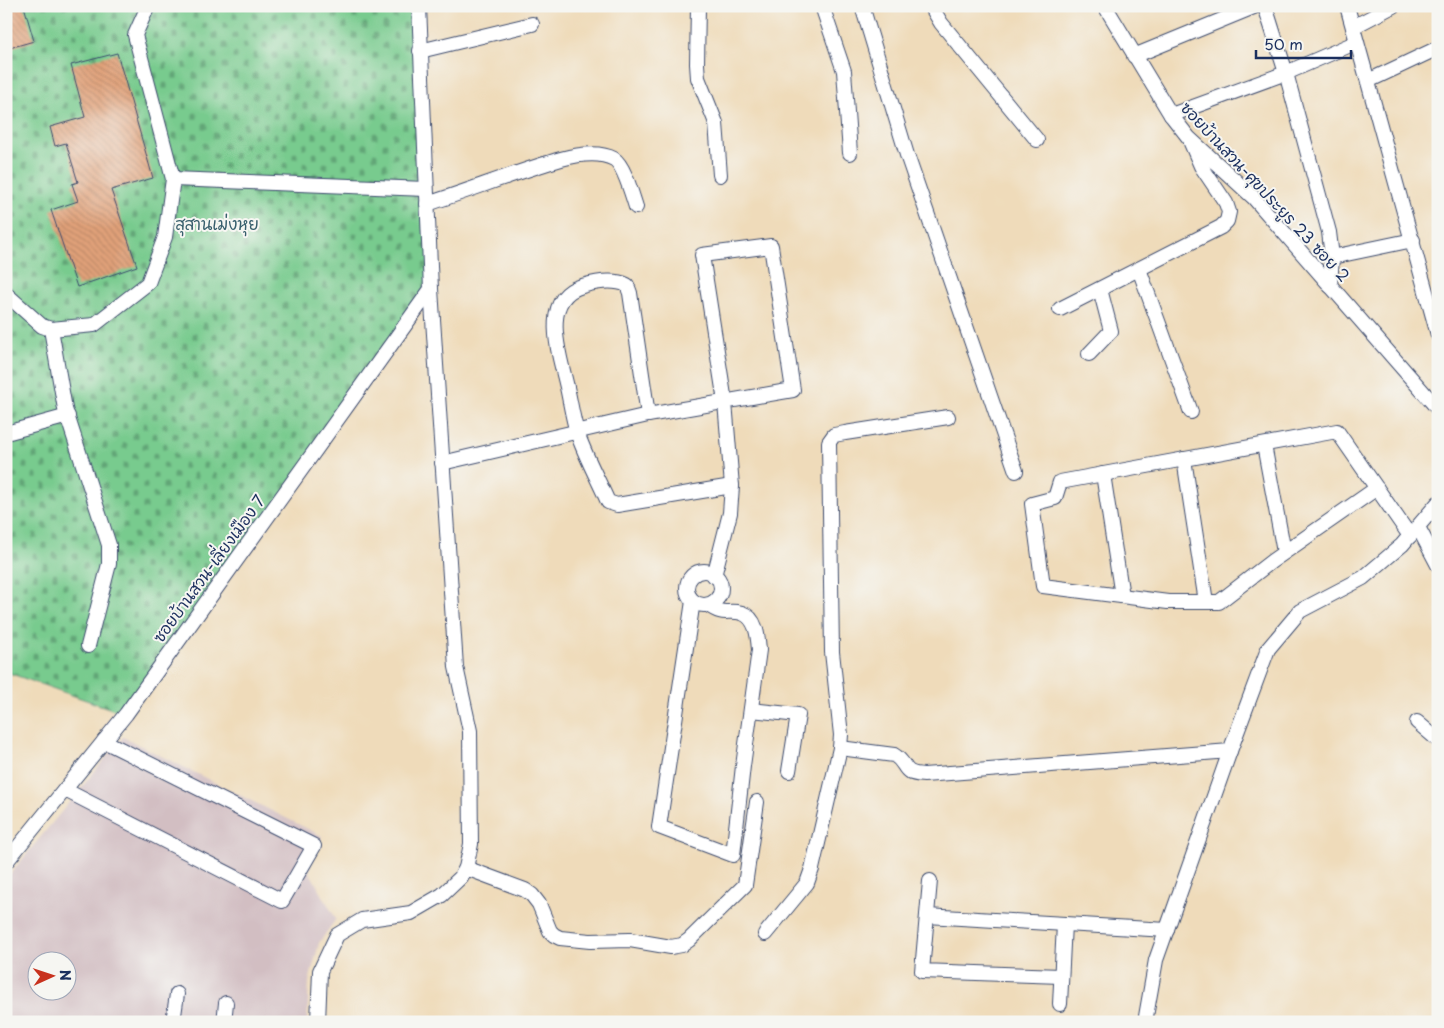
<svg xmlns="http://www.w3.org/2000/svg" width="1444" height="1028" viewBox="0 0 1444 1028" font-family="'Playpen Sans','Playpen Sans Thai',sans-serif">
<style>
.industrial{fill:#d2bec2;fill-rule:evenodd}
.cemetery{fill:url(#cemetery-stones);stroke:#4a7d76}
.building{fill:url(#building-back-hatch)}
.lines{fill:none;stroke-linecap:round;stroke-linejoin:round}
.minor-casing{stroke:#3b496c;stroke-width:16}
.minor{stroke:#fff;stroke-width:14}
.labels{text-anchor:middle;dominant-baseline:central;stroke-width:4;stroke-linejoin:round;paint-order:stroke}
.street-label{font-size:16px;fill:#1b2f5e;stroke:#f6f6f2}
.park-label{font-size:16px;fill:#375e6c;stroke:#f6f6f2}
</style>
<defs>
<pattern id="cemetery-stones" width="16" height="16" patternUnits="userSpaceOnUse" patternTransform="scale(1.25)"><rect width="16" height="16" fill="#78cb8e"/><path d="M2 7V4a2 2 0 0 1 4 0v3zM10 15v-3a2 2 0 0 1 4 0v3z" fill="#62a577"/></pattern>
<pattern id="building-back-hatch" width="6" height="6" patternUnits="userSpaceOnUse" patternTransform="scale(1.25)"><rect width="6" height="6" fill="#e1a179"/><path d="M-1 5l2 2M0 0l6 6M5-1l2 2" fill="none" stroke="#b68466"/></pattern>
</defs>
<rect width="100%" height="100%" fill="#f6f6f2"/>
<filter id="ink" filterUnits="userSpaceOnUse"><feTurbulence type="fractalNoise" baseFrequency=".02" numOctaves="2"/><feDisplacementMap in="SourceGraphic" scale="10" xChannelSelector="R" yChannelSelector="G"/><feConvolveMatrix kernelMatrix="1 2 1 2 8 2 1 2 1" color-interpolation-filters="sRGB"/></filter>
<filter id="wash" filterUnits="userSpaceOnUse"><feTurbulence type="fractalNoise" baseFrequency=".0096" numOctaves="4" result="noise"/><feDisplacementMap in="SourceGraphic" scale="20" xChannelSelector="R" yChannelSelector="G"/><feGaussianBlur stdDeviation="1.12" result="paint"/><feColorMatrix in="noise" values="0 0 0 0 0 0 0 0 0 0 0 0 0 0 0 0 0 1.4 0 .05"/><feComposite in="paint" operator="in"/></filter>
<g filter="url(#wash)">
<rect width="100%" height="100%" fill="#efdbba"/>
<!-- industrial -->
<path class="industrial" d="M 123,737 L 322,836 L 309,871 L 336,919 L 319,943 L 309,982 L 307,1022 L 6,1022 L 6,879 ZM 38,960 L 68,960 L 68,990 L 38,990 Z"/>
<!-- cemetery -->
<polygon class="cemetery" points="6,6 419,6 431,289 126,714 6,672"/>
<g id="blocks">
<!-- building -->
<g class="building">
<polygon points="24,6 34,41 6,49 6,11"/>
<polygon points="117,53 153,178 111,190 137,266 77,287 51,210 78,201 72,184 78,182 66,143 55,146 50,127 85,117 71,65"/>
</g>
</g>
</g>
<g filter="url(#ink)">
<use href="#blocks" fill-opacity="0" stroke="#3b496c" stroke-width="1"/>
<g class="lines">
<defs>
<g id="minor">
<polyline points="698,6 697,64 698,78 716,123 720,175"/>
<polyline points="822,6 844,71 850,153"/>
<polyline points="862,6 907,155 1016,471"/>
<polyline points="931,6 941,23 1037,140"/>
<polyline points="1105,6 1171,115 1189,138 1253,197 1438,409"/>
<polyline points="1265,6 1286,73 1329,232 1332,257 1330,286"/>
<polyline points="1347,6 1438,335"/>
<polyline points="1353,27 1393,6"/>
<polyline points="420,51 532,24"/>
<polyline points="1134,56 1256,6"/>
<polyline points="1368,81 1438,48"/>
<polyline points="1171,115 1286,73 1357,42"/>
<polyline points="173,179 426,189"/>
<path d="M 427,204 C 471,190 516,172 561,159 C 576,155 599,151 614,159 C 624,165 632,195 636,207"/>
<polyline points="1332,257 1413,240"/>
<polyline points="1139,269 1191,412"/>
<polyline points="6,294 42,326 51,329 94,325 148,283 165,237 173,179 135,35 148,6"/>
<polyline points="1060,309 1221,227 1227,221 1229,212 1226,203 1201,166 1191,143"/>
<polyline points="51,329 65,409 109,545 109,564 88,646"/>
<polyline points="1089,354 1111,331 1100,289"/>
<path d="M 648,415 L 630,293 L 627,285 C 614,279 596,282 582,286 C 540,298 559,353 566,383 C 570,399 572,416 577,432 C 585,456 598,479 608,502 L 617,505 L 732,486"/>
<polyline points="6,433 68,416"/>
<polyline points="1264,445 1284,552"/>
<polyline points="1184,459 1206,602"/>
<polyline points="442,463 648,415 793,390 771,246 702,255 725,402 732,486 730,513 714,576"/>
<polyline points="1103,474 1122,596"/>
<polyline points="1377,488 1272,561 1219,602 1168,602 1043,586 1032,504 1055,498 1060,482 1337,431 1410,536"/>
<polyline points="1418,527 1438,565"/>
<circle cx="704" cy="588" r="17"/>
<path d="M 693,601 L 659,827 L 733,855 L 743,766 L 759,650 C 758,638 757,618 742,613 C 726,609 725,617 708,605"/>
<polyline points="751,710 798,715 789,771"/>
<polyline points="1417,722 1438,740"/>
<path d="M 840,748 L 894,755 C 909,764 900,774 924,775 L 1230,751"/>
<polyline points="65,790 282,901 314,846 104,741"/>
<polyline points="6,862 126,714 431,289"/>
<polyline points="466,868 525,890 532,895 539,904 550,931 554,935 560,938 590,941 630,940 671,947 682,945 689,940 745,885 757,802"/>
<polyline points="930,881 922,971 1061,976"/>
<polyline points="927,916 1167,930"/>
<polyline points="765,934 807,883 812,869 840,748 841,735 832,652 829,442 834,435 845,433 948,417"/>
<polyline points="1060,1004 1064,924"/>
<polyline points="173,1022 177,994"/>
<polyline points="224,1022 226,1003"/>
<polyline points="318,1022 320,971 337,935 362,920 411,913 442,895 461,877 466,868 471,844 470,731 456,667 431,289 419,6"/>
<polyline points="1145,1022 1156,960 1230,751 1268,649 1300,611 1363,578 1402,545 1438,503"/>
</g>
</defs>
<!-- minor casing -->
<use href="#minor" class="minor-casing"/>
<!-- minor -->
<use href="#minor" class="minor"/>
</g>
</g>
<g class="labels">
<!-- street labels -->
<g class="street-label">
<text transform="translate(1266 191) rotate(47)">ซอยบ้านสวน-ศุขประยูร 23 ซอย 2</text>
<text transform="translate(208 568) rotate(-54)">ซอยบ้านสวน-เลี่ยงเมือง 7</text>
</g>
<!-- park labels -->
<g class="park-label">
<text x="217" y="223">สุสานเม่งหุย</text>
</g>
</g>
<!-- margin -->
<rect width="1444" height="1028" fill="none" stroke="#f6f6f2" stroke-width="25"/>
<!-- north arrow -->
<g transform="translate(52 976) rotate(87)"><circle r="24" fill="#f6f6f2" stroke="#9ea6b7"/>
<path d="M0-4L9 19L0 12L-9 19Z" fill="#c8321e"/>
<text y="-8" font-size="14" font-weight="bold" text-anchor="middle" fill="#1b2f5e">N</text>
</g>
<!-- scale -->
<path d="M1256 50v8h95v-8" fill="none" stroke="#1b2f5e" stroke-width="2.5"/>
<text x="1264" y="50" font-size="15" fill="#1b2f5e" stroke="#f6f6f2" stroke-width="4" paint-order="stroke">50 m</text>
</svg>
